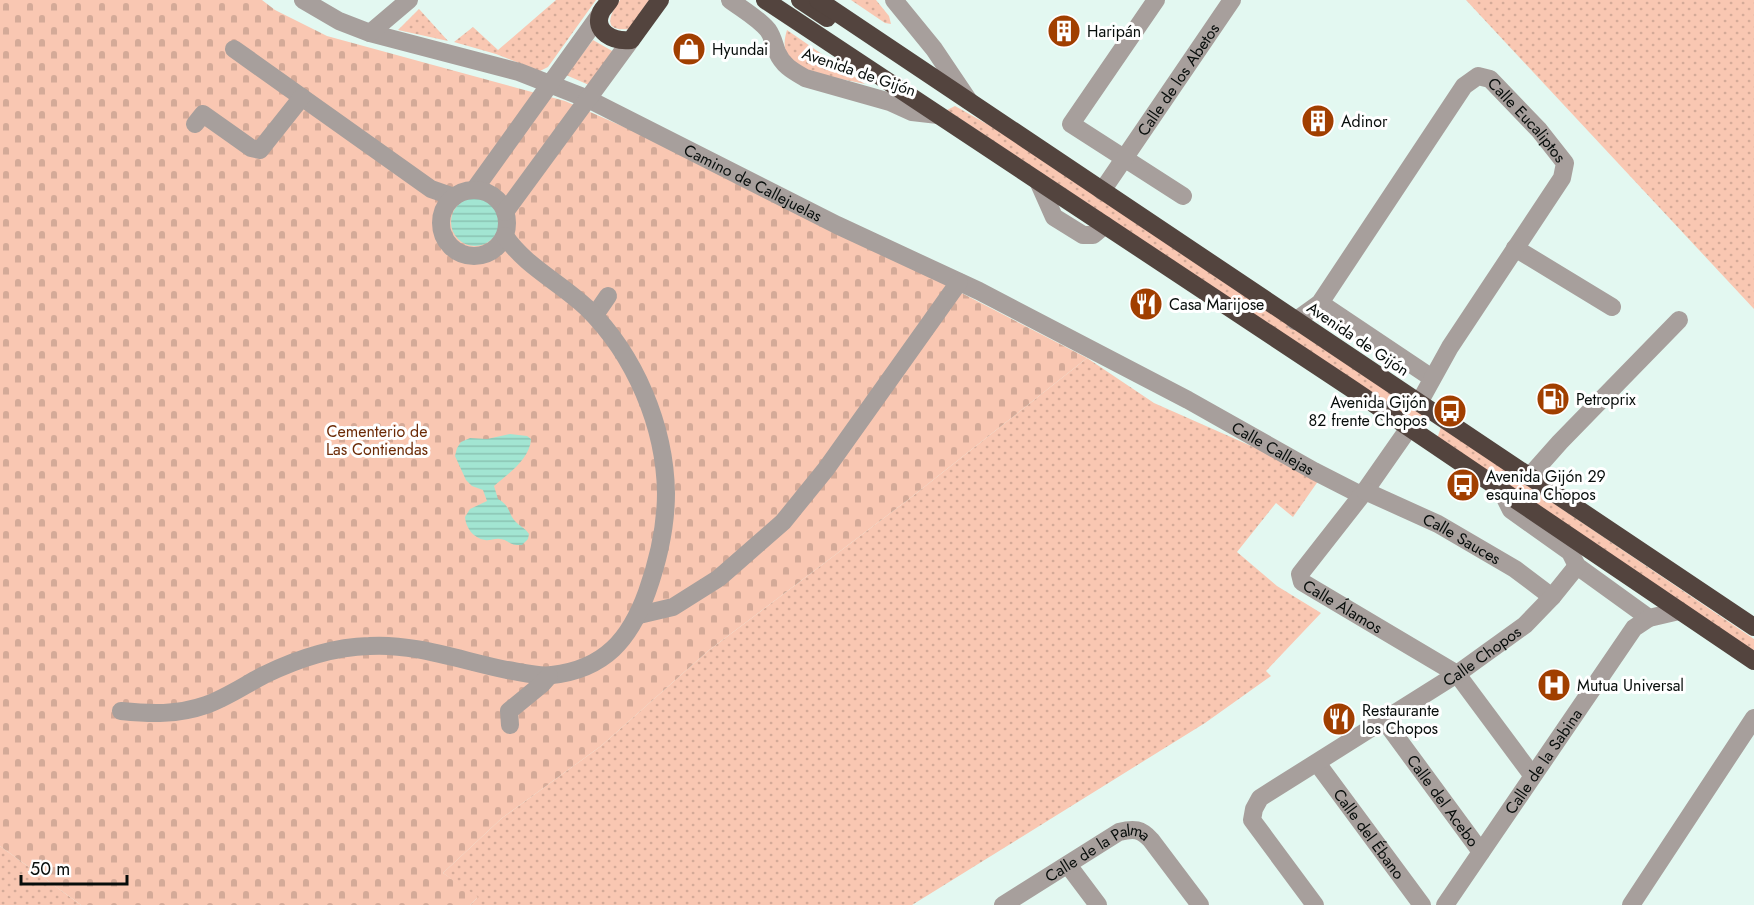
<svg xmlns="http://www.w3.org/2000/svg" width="1754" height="905" viewBox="0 0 1754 905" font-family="Jost,sans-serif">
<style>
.grass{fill:url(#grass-dots)}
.cemetery{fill:url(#cemetery-stones)}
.water{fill:url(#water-rules)}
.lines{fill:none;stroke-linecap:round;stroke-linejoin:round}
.minor{stroke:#a79f9c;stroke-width:18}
.highway{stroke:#53443e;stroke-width:18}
.labels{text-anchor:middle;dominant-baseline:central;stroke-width:6;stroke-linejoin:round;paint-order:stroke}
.poi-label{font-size:16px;fill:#070d0b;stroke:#fff;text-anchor:start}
.street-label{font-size:16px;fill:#070d0b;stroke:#fff}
.park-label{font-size:16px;fill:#6c2b07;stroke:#fff}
</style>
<defs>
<pattern id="grass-dots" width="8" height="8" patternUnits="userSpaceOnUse" patternTransform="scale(1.5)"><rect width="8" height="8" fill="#f9c7b2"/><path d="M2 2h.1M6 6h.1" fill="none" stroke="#d4aa98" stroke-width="1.8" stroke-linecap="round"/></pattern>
<pattern id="cemetery-stones" width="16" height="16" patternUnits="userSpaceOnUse" patternTransform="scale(1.5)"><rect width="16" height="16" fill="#f9c7b2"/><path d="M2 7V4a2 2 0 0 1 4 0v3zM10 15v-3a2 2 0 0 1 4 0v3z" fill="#d4aa98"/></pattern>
<pattern id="water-rules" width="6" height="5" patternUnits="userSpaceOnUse" patternTransform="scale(1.5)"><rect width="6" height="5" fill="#a2e5d2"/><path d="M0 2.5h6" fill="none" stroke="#8ac3b3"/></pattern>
</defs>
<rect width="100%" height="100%" fill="#e3f8f1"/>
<!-- grass -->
<g class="grass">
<polygon points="556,0 596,0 548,67 540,71 496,54 454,42 473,27 498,50"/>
<path d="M 620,0 L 649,0 L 629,29 C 601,32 610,14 620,0 Z"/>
<polygon points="851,0 876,0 889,16 891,24 885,23"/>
<polygon points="1466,0 1754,0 1754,309"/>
<polygon points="419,9 448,41 398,30"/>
<path d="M 787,30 L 865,84 L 798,70 C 787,54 781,50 787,30 Z"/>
<polygon points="593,40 614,52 589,85 566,75"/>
<polygon points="955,106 994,128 1427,418 1423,428 947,110"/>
<polygon points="1087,358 1154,403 1321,477 1293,517 1276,503 1237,552 1277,586 1321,613 1266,671 1271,676 1205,723 912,905 470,905 477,898 443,873 502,818 601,746 708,651 909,499"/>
<polygon points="1441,427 1754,639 1754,651 1437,439"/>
<polygon points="0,846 81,905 0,905"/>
</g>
<!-- cemetery -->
<polygon class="cemetery" points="0,0 262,0 275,10 327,36 565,101 736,176 1087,358 909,499 708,651 601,746 502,818 443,873 478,897 470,905 81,905 0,846"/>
<!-- water -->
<g class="water">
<circle cx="475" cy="222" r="24"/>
<path d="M 510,434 L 527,436 L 531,439 C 530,459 508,474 494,486 L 498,499 C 511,506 508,515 517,523 C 521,527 525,528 529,534 L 528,539 L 522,545 C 508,546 510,540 500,539 C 495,538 490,541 485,540 C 473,538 466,528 465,517 L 470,509 L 487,501 L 483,490 L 472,486 L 466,480 L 455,456 L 457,448 L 461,442 L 470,438 L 487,439 Z"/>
</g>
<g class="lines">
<!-- minor -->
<g class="minor">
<path id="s1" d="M 303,0 L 339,21 L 370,33 L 519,72 L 588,99 L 837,225 L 979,291 L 1188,400 L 1314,471 L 1361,495"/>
<path d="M 730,0 C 742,9 758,18 768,30 C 773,37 774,44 777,52 C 783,66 793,71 805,78 L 890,102 L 912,112 L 938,115"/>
<polyline points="894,0 934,49 969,101"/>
<polyline points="1156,0 1071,124 1183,196"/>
<polyline points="370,33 409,0"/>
<polyline points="234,49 431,189 454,197"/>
<polyline points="195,124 203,114 251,148 260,150 302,97"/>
<polyline points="1038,181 1054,217 1083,235 1093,235 1105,225"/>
<polyline points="474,190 601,13"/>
<circle cx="474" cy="223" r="33"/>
<path id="s2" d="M 1102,191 L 1232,0"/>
<polyline points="505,212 631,40"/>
<polyline points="1515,248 1612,307"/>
<polyline points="1320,303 1432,378"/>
<polyline points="595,315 608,296"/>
<path id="s3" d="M 1295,321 L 1320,303 L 1464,86 L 1478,76 L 1490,79 L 1539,130 L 1565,163 L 1562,178 L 1450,347 L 1419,403"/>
<path id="s4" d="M 1409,428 L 1365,491 L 1300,574 L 1302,582 L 1457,674 L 1532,775"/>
<polyline points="1529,477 1560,442 1679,320"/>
<path id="s5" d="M 1365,491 L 1438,524 L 1515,569 L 1552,597"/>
<polyline points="1502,492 1511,510 1570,552 1577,566 1649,618"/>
<polyline points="639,615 673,607 719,578 783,522 826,469 959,282"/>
<path d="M 121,711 C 151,714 177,715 206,705 C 226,698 245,685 264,675 C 297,659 332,647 369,646 C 415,643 462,661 507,670 C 521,672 538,677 552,675 C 605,669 630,639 647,592 C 658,561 666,526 666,493 C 665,426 635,355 587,308 C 561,283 525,266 505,236"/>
<path id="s6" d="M 1384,720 L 1481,852"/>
<polyline points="510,725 509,711 542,684 549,676"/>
<path id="s7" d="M 1317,763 L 1422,905"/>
<polyline points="1068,865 1098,905"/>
<path id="s8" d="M 1003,905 L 1119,832 C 1134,828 1141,829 1151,840 L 1200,905"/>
<path id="s9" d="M 1315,905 L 1252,820 L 1254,809 L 1260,798 L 1457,674 L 1525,625 L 1552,597 L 1577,566"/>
<path id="s10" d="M 1445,905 L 1634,628 L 1649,618 L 1679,611"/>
<polyline points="1631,905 1754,718"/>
</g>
<!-- highway -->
<g class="highway">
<path d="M 610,0 C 608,4 603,8 601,12 C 592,32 614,42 631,40 L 660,0"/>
<polyline points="765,0 1352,389 1754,661"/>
<polyline points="800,0 827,18"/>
<polyline points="818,0 1754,627"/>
</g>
</g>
<!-- icons -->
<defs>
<symbol id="building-disc" viewBox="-11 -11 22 22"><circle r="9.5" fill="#a13f00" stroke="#fff"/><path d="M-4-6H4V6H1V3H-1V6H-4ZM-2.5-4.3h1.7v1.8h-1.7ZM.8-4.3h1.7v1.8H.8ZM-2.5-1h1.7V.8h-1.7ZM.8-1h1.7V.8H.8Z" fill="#fff"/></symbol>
<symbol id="shop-disc" viewBox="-11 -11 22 22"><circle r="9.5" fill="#a13f00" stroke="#fff"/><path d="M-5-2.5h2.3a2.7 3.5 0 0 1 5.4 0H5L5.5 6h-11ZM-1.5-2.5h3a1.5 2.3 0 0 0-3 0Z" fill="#fff"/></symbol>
<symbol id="restaurant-disc" viewBox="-11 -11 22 22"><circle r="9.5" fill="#a13f00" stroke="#fff"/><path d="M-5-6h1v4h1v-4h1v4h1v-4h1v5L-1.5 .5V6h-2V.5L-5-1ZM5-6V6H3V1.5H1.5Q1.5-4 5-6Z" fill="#fff"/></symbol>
<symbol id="fuel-disc" viewBox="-11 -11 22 22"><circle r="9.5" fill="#a13f00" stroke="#fff"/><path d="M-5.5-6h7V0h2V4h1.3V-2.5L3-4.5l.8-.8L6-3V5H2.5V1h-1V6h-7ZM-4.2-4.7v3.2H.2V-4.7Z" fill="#fff"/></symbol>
<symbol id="bus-disc" viewBox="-11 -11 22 22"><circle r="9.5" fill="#a13f00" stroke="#fff"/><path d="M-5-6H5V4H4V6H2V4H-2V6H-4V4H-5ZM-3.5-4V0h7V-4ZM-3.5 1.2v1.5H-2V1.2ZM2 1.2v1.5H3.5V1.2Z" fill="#fff"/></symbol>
<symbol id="hospital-disc" viewBox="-11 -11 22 22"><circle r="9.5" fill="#a13f00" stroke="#fff"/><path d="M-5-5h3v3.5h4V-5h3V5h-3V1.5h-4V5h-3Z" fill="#fff"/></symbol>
</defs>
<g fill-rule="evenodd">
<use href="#building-disc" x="1045" y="12" width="38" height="38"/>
<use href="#shop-disc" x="670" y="30" width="38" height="38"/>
<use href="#building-disc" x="1299" y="102" width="38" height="38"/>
<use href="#restaurant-disc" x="1127" y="285" width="38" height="38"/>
<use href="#fuel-disc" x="1534" y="380" width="38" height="38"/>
<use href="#bus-disc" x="1431" y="392" width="38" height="38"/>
<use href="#bus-disc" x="1444" y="466" width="38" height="38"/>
<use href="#hospital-disc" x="1535" y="666" width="38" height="38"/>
<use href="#restaurant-disc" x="1320" y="700" width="38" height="38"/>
</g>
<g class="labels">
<!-- poi labels -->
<g class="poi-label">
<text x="1087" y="31">Haripán</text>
<text x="712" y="49">Hyundai</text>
<text x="1341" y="121">Adinor</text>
<text x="1169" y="304">Casa Marijose</text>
<text x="1576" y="399">Petroprix</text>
<text x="1427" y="402" text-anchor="end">Avenida Gijón<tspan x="1427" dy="18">82 frente Chopos</tspan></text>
<text x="1486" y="476">Avenida Gijón 29<tspan x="1486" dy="18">esquina Chopos</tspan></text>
<text x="1577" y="685">Mutua Universal</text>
<text x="1362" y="710">Restaurante<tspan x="1362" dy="18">los Chopos</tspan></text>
</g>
<!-- street labels -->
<g class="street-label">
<text transform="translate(859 72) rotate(19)">Avenida de Gijón</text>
<text stroke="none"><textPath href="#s2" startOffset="135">Calle de los Abetos</textPath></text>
<text stroke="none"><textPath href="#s3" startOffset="376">Calle Eucaliptos</textPath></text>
<text stroke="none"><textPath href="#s1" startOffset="488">Camino de Callejuelas</textPath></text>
<text transform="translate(1358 339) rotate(34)">Avenida de Gijón</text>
<text stroke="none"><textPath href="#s1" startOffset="1072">Calle Callejas</textPath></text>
<text stroke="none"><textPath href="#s5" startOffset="108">Calle Sauces</textPath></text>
<text stroke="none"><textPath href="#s4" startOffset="238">Calle Álamos</textPath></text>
<text stroke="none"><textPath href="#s9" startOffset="393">Calle Chopos</textPath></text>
<text stroke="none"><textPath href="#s10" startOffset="174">Calle de la Sabina</textPath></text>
<text stroke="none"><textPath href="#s6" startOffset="100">Calle del Acebo</textPath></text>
<text stroke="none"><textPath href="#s7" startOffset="88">Calle del Ébano</textPath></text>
<text stroke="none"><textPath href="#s8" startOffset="110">Calle de la Palma</textPath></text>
</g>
<!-- park labels -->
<g class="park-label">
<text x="377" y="431">Cementerio de<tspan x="377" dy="18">Las Contiendas</tspan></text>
</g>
</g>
<!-- scale -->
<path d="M21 875v9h106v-9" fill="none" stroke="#070d0b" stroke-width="3"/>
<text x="30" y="875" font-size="18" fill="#070d0b" stroke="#ffffff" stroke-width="4.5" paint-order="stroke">50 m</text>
</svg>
